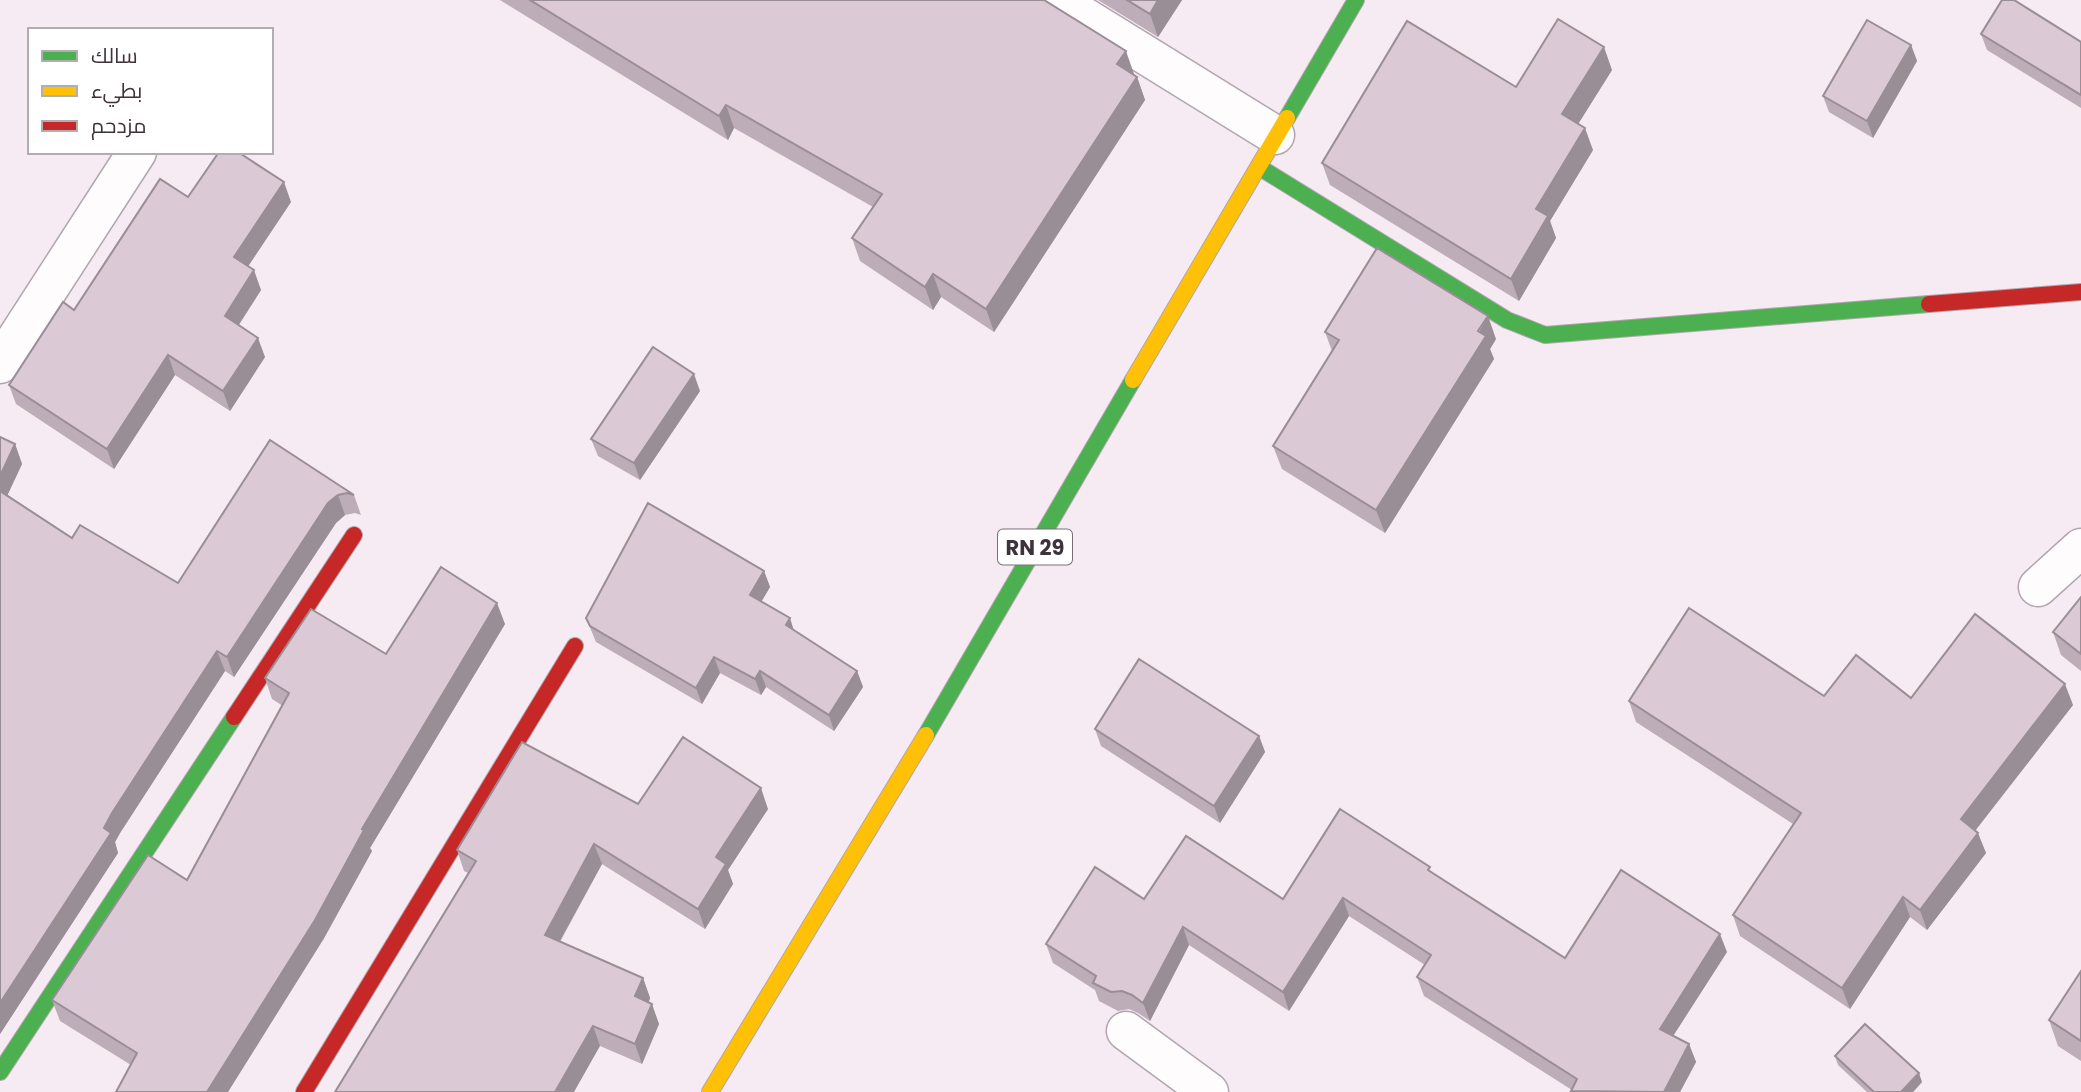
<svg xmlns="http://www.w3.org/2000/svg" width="2081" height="1092" viewBox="0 0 2081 1092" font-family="Poppins,Cairo,sans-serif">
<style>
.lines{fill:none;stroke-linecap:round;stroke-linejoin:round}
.street-casing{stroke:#b1a6ae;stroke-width:41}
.fast-casing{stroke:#b1a6ae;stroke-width:18}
.slow-casing{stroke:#b1a6ae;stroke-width:18}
.jam-casing{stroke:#b1a6ae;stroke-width:18}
.street{stroke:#fefcfd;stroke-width:38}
.fast{stroke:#4caf50;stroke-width:16}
.slow{stroke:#ffc107;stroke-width:16}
.jam{stroke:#c62828;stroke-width:16}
.wall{fill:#bcadb8}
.shaded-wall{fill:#998d96}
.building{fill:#dbc9d6;stroke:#998d96;stroke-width:2}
.labels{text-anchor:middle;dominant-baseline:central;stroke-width:5;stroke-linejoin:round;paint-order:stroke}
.shield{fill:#fff;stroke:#787076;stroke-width:2}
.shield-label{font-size:21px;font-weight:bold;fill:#3e323b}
</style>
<rect width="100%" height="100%" fill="#f6eaf3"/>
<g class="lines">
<defs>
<g id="street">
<polyline points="1057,0 1275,135"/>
<polyline points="0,364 137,152"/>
<polyline points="2038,587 2081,548"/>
<polyline points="1126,1031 1209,1092"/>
</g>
<g id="fast">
<polyline points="1287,118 1356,0"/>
<polyline points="1259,167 1507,320 1545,335 1929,304"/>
<polyline points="926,735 1133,380"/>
<polyline points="0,1072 234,717"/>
</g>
<g id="slow">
<polyline points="1133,380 1287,118"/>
<polyline points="710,1092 926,735"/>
</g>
<g id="jam">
<polyline points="1929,304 2081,292"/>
<polyline points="234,717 354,535"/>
<polyline points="304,1092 575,646"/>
</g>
</defs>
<!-- street casing -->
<use href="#street" class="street-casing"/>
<!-- fast casing -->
<use href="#fast" class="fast-casing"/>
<!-- slow casing -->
<use href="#slow" class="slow-casing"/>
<!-- jam casing -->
<use href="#jam" class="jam-casing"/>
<!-- street -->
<use href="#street" class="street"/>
<!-- fast -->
<use href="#fast" class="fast"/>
<!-- slow -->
<use href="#slow" class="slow"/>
<!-- jam -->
<use href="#jam" class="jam"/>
</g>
<!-- wall -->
<g class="wall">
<polygon points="500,0 1044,0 1134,74 1134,75 1137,77 1145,100 994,332 941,297 933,310 860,261 852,238 873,207 734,128 728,140"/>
<polygon points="1098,0 1182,0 1158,37"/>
<polygon points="1981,34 2081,42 2081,108 1987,50"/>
<polygon points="1911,45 1917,61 1873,138 1829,112 1823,96"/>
<polygon points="1612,70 1578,124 1593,150 1550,221 1556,238 1519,301 1330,185 1322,163"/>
<polygon points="188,197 291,202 248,266 261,290 239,325 265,357 230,411 175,375 114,469 16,404 9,385 74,310"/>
<polygon points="1325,332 1496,339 1490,349 1494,359 1385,533 1282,469 1273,446 1332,351"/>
<polygon points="700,391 640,480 598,456 591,439"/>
<polygon points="0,437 15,444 22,464 7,495 72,538 178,583 270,440 354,495 361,515 355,513 345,515 336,523 234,677 225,671 120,833 115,842 118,853 0,1034"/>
<polygon points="764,571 770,587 761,601 794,630 857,671 863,687 834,731 766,687 761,695 720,673 702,704 596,642 586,618"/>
<polygon points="2081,597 2081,671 2061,655 2053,632"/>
<polygon points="505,624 370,848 372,851 323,940 131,1065 60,1021 52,1000 187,880 283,706 272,699 265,678 386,654"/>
<polygon points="1824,696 1911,698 2073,705 1975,830 1986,853 1927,930 1910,917 1850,1009 1740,936 1733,915 1793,824 1636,722 1629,701"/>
<polygon points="1095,729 1259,736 1265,752 1220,823 1101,746"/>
<polygon points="638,804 768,809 728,870 733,884 705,929 602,864 560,942 643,978 650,998 649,1002 659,1024 642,1064 600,1046 468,873 464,871 457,850"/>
<polygon points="1432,873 1565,958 1727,952 1673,1036 1689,1044 1696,1062 1680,1092 1571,1092 1572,1090 1424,996 1417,977 1425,965 1349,916 1289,1011 1189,945 1150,1021 1138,1013 1129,1009 1118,1011 1099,1001 1095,990 1053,963 1046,944 1144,899 1283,899"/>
<polygon points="2081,971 2081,1061 2058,1046 2049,1020"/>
<polygon points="1835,1056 1922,1082 1913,1092 1867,1092 1838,1065"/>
</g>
<!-- shaded-wall -->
<g class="shaded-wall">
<polygon points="1158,0 1182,0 1158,37 1150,14"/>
<polygon points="1911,45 1917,61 1873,138 1867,121"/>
<polygon points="1604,47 1612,70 1570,137 1562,114"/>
<polygon points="1126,51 1134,74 1126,87 1117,64"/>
<polygon points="1137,77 1145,100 994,332 986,309"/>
<polygon points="726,105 734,128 728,140 719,116"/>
<polygon points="1585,128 1593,150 1550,221 1556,238 1519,301 1511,279 1536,209"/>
<polygon points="284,182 291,202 241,277 234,257"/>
<polygon points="254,270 261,290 232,335 225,316"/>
<polygon points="933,274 941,297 933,310 925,287"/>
<polygon points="1488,316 1496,339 1490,349 1494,359 1385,533 1376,510"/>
<polygon points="258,338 265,357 230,411 223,391"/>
<polygon points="168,355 175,375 114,469 107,449"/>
<polygon points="694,374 700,391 640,480 634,463"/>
<polygon points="15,444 22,464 2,507 0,502 0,476"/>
<polygon points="338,495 345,515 336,523 234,677 227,657 328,503"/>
<polygon points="764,571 770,587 756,611 750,595"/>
<polygon points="497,603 505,624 370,848 372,851 323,940 228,1092 207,1092 362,829"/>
<polygon points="790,618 795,634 786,625"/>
<polygon points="217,651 225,671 120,833 115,842 118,853 0,1034 0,1003 112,813"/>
<polygon points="714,657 720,673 702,704 696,688"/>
<polygon points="760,671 766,687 761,695 755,679"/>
<polygon points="857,671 863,687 834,731 829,715"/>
<polygon points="2065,684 2073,705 1968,840 1961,819"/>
<polygon points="1259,736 1265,752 1220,823 1214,806"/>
<polygon points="761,788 768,809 728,870 733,884 705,929 698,909 716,857"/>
<polygon points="1978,833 1986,853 1927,930 1920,910"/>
<polygon points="594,844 602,864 552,955 545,935"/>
<polygon points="1903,897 1910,917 1850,1009 1842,988"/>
<polygon points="1343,898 1349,916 1289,1011 1283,992"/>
<polygon points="1183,927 1189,945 1150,1021 1143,1003"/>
<polygon points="1720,934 1727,952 1666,1047 1660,1029"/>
<polygon points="643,978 650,998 643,1017 635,996"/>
<polygon points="652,1004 659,1024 642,1064 635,1044"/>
<polygon points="593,1026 600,1046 574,1092 555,1092"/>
<polygon points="1689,1044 1696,1062 1680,1092 1664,1092"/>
<polygon points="1919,1073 1922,1082 1913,1092 1901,1092"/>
</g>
<!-- building -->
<g class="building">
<polygon points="530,0 1044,0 1126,51 1117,64 1137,77 986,309 933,274 925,287 852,238 882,194 726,105 719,116"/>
<polygon points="1127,0 1158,0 1150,14"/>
<polygon points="2002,0 2014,0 2081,42 2081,95 1981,34"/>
<polygon points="1558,19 1604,47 1562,114 1585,128 1536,209 1548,216 1511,279 1322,163 1407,21 1516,87"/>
<polygon points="1867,20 1911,45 1867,121 1823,96"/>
<polygon points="219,152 238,152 284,182 234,257 254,270 225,316 258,338 223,391 168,355 107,449 9,385 63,302 74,310 160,179 188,197"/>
<polygon points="1377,248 1488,316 1478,331 1486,336 1376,510 1273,446 1339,340 1325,332"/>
<polygon points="653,347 694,374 634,463 591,439"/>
<polygon points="0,437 15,444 0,476"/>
<polygon points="270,440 354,495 347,493 338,495 328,503 227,657 217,651 112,813 104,828 111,833 0,1003 0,491 72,538 80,525 178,583"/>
<polygon points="648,503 764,571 750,595 790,618 786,625 857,671 829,715 760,671 755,679 714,657 696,688 590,626 586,618"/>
<polygon points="441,567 497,603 362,829 364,830 315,920 207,1092 116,1092 137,1053 52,1000 148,855 187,880 289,693 265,678 311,609 386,654"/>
<polygon points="2081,597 2081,654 2053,632"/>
<polygon points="1689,608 1824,696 1856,655 1911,698 1975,614 2065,684 1961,819 1978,833 1920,910 1903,897 1842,988 1733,915 1801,813 1629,701"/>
<polygon points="1139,659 1259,736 1214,806 1095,729"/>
<polygon points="683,737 761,788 716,857 726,864 698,909 594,844 545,935 643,978 635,996 652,1004 635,1044 593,1026 555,1092 335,1092 476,861 457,850 522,742 638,804"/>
<polygon points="1340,809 1430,867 1428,870 1565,958 1621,870 1720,934 1660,1029 1689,1044 1664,1092 1571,1091 1577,1079 1417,977 1431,955 1343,898 1283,992 1183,927 1143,1003 1132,995 1122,991 1111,992 1093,983 1096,976 1046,944 1095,867 1144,899 1186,836 1283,899"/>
<polygon points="2081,971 2081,1041 2049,1020"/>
<polygon points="1865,1024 1919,1073 1901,1092 1874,1092 1835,1056"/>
</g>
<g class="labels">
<!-- shield labels -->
<rect class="shield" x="998" y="529.5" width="74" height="35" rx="5"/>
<g class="shield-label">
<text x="1035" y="547">RN 29</text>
</g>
</g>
<!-- legend -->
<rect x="28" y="28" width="245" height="126" fill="#ffffff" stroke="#b2adb1" stroke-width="2"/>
<rect x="42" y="51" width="35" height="10" fill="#4caf50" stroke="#b2adb1" stroke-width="2"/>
<text x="91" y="63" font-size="21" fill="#3e323b">سالك</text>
<rect x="42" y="86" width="35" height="10" fill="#ffc107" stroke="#b2adb1" stroke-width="2"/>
<text x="91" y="98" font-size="21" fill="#3e323b">بطيء</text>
<rect x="42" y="121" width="35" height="10" fill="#c62828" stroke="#b2adb1" stroke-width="2"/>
<text x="91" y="133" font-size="21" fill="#3e323b">مزدحم</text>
</svg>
